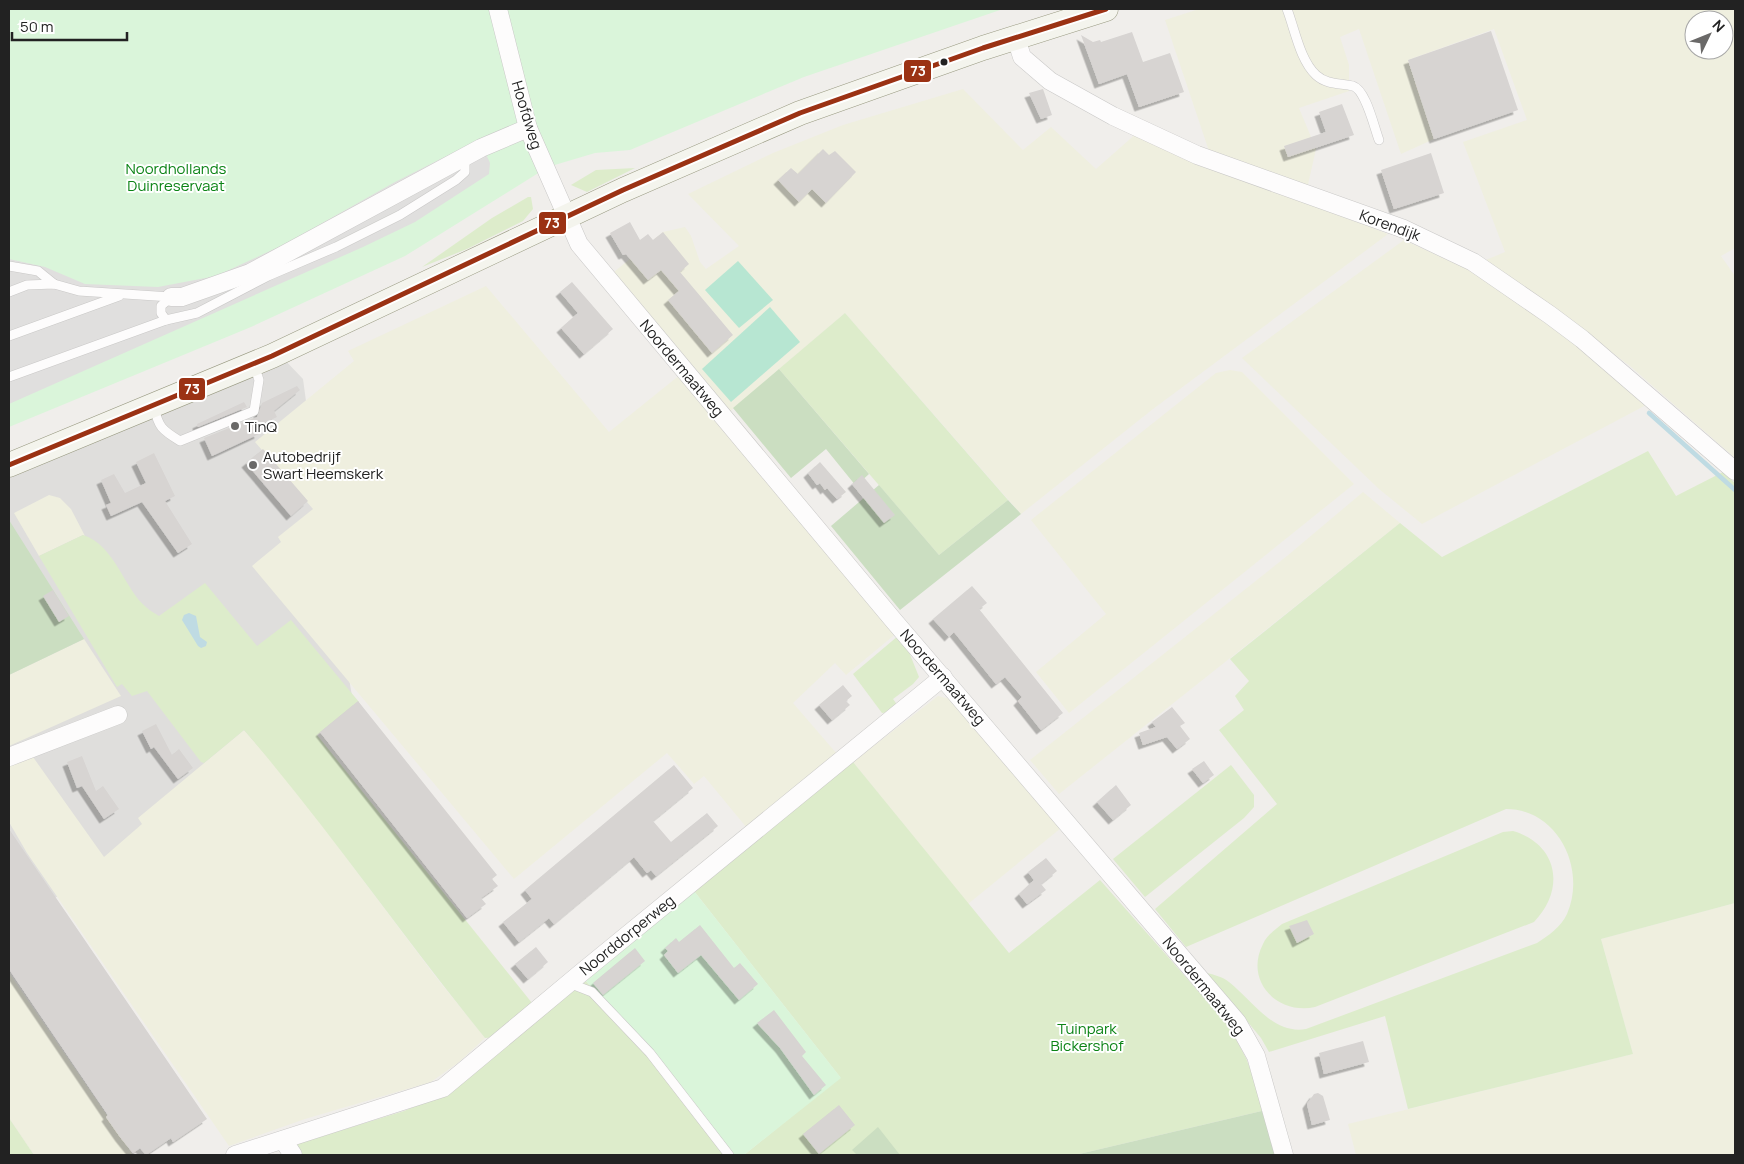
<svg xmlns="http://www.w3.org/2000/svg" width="1744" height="1164" viewBox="0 0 1744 1164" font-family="Manrope,sans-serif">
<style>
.residential{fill:#dfdedc}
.farmland{fill:#efefdf;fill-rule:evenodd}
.grass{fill:#ddeccb}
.forest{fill:#cbdec1}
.park{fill:#daf5da}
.pitch{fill:#b7e6d2}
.parking{fill:#e0dfde}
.water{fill:#bfdbe3}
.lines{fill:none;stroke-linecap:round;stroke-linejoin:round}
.stream{stroke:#bfdbe3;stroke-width:4.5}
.building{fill:#d7d4d2;filter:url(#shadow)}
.service-casing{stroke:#c9c8c7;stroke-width:10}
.minor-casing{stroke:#c9c8c7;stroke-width:19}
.secondary-casing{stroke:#999a82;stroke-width:25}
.service{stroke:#fdfcfc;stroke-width:9}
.minor{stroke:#fdfcfc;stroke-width:18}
.secondary{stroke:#f4f4ed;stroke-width:24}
.bus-1-casing{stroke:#fff;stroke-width:9}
.bus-1{stroke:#9b3214;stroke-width:5}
.bus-dot{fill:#222;stroke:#fff;stroke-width:2}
.poi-dot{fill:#6a6968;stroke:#fff;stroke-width:2}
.labels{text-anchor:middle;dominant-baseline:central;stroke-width:4;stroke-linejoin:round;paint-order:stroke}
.street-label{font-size:15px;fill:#222;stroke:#fff}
.park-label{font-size:15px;fill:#0c8416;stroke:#fff}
.poi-label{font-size:15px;fill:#222;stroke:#fff;text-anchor:start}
.line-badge{stroke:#fff;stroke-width:2}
.badge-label{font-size:14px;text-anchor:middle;font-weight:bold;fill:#fff}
</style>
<defs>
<filter id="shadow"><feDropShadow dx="-4.5" dy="4.5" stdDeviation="0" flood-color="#0004"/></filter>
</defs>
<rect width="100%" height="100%" fill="#f0eeeb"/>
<!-- residential -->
<polygon class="residential" points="281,356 303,379 321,512 352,696 77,888 9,918 9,470"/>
<!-- farmland -->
<g class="farmland">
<path d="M 1199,9 L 1735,9 L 1735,248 L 1721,256 L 1735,276 L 1735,458 L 1630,366 L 1522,285 L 1481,262 L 1505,252 L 1463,142 L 1527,120 L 1494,29 L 1408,60 L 1434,139 L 1401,154 L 1359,29 L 1340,37 L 1349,65 L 1349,91 L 1299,108 L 1316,149 L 1307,189 L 1209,151 L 1165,20 ZM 1694,20 L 1724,20 L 1724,50 L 1694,50 Z"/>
<polygon points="963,89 1023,150 1051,127 1096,169 1138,132 1201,162 1388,234 1153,409 1021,514 845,313 727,414 609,276 663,232 685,227 691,236 700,262 706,269 739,246 688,194 773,153 843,125"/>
<polygon points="1404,240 1467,269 1528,308 1560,330 1648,404 1422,524 1379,489 1242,358"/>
<polygon points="486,286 609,432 681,374 898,632 846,675 835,663 793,703 837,754 747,828 704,776 694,784 667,753 514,879 252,566 281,542 278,537 313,509 255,442 354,361 348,351"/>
<polygon points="1230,370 1242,372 1354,484 1069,713 1036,672 1106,614 1031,520 1216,373"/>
<polygon points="1363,492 1400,523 1059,794 1030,760 1287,556"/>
<polygon points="49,495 60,498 71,509 85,536 83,535 39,556 14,513"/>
<polygon points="84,639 121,696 9,746 9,675"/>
<polygon points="938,696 950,699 1061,828 968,904 853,762"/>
<polygon points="244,730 290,783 435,976 485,1038 459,1062 431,1082 305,1119 229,1146 27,853 9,822 9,766 33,757 104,857 142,824 138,818"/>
<polygon points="1735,903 1735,1155 1356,1155 1348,1124 1633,1054 1601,939"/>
<polygon points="9,973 106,1114 133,1155 34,1155 9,1118"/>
</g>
<!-- grass -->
<g class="grass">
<polygon points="635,168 587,192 571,185 596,170"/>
<polygon points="528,197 531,197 533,209 523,221 467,249 422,267 492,218"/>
<polygon points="845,313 1008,500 939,555 779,369"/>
<path d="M 1648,451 L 1676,496 L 1723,472 L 1735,483 L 1735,903 L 1601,939 L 1633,1054 L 1408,1109 L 1385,1016 L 1269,1052 L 1261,1038 L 1207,973 C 1215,975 1223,977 1229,982 C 1252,1000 1273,1035 1306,1029 L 1537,943 C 1548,936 1561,927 1567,914 C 1587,868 1557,809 1506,809 L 1186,947 L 1155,909 L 1277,804 L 1219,730 L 1244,710 L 1235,696 L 1249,681 L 1230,659 L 1400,523 L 1442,557 Z"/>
<path d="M 83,535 C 115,545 124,589 146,607 C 150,611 155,613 159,616 L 205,583 L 257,646 L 291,620 L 359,702 L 317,735 L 532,1003 L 496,1037 L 485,1038 C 403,937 329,829 244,730 L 204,763 L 201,762 L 147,691 L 132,696 L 122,684 L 117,687 L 39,556 Z"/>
<polygon points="898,636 907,647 919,677 913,684 893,699 898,706 889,712 882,713 853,674"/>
<polygon points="853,762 1009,953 1100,880 1229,1026 1246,1058 1266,1110 1075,1155 744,1155 840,1077 694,891"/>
<polygon points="1231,765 1254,795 1254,807 1244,818 1145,897 1113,859"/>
<path d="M 1513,831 C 1558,844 1566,889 1534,922 L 1315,1007 C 1277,1015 1244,981 1263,944 C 1267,935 1275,930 1282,924 L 1503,832 Z"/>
<polygon points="586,981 733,1155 296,1155 290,1146 404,1111 444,1094"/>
<polygon points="9,1118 34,1155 9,1155"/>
</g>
<!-- forest -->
<g class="forest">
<polygon points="779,369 869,474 856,486 826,449 791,478 733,408"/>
<polygon points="879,485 939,555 1008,500 1021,514 900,610 831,526"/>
<polygon points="9,520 84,639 9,675"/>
<polygon points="1266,1110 1278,1155 1075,1155"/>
<polygon points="878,1127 900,1155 857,1155 852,1150"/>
</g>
<!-- park -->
<g class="park">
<polygon points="9,9 1003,9 804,77 630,150 595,153 548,167 405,256 251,327 9,427"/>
<polygon points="694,891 841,1078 744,1155 733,1155 586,981"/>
</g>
<!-- pitch -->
<g class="pitch">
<polygon points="738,261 773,300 739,328 705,290"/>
<polygon points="770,307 800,342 731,402 702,369"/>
</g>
<!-- parking -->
<polygon class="parking" points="474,142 486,154 490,163 489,174 415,222 363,247 9,404 9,259 45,267 85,284 158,287 216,276 285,244 395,182"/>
<!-- water -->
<polygon class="water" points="189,613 196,616 200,637 207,642 206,646 201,648 198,646 182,620 184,615"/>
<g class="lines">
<!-- stream -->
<polyline class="stream" points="1649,413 1735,490"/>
</g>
<!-- building -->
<g class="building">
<polygon points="1491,31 1518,110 1434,139 1408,60"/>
<polygon points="1132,32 1143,62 1170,53 1184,92 1139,107 1127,74 1099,84 1081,35 1093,42 1100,40 1101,42"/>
<polygon points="1043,89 1052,115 1041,119 1029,93"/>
<polygon points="1342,104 1354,135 1288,157 1284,146 1326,132 1319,112"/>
<polygon points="823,149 829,155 835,151 856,172 826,203 812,189 799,202 778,180 791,168 798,174"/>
<polygon points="1431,153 1444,193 1394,209 1381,170"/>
<polygon points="630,222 640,240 648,234 653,240 663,232 689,264 680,272 733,335 712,353 668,300 679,291 661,270 648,280 626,254 623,255 610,233"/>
<polygon points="572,282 613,329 584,354 561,328 578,313 560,292"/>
<polygon points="297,386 300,390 274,411 277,417 256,427 259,434 212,456 204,438 257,417 262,403"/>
<polygon points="244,402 247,407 198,427 197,424"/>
<polygon points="263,449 308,501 291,516 246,463"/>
<polygon points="154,453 175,496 165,501 192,544 178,553 142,502 111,516 106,505 111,503 101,480 114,474 125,493 146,483 136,462"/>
<polygon points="820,462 846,492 837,499 827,488 825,490 820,483 817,485 808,473"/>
<polygon points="862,475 895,515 884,523 852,484"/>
<polygon points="972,586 987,603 979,609 1063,713 1041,730 1018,701 1022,697 1005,677 996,684 954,632 949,637 933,619"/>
<polygon points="53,590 69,616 59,622 43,596"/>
<polygon points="843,685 852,696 846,701 850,705 832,720 819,705"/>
<polygon points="358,701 497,875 492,879 498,886 481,898 486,904 467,918 320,732"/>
<polygon points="1172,707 1185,723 1180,726 1190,739 1177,749 1167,737 1143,745 1139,733 1156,727 1152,722"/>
<polygon points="156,724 172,755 179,749 193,768 178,779 154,747 151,749 142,731"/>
<polygon points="82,756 96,791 103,786 119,809 104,819 82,786 77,788 67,762"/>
<polygon points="1204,761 1214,775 1203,783 1192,769"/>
<polygon points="674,765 693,788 653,821 671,842 707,813 718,826 656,876 651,870 647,873 634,857 554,924 549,918 519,942 503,922 532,899 525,890"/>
<polygon points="1116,785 1131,805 1113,820 1097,802"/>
<polygon points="9,829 207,1119 173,1142 171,1138 146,1155 140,1148 133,1153 120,1137 106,1117 108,1115 9,969"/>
<polygon points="1046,858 1057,871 1041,884 1046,890 1027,904 1019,894 1034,880 1028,872"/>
<polygon points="1307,920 1314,934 1297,943 1289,926"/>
<polygon points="700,925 734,968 740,963 758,984 739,1000 701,955 678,973 664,955 668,951 665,948 676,938 679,942"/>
<polygon points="536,947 548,962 528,979 515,964"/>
<polygon points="635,948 645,961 603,995 593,983"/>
<polygon points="774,1010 806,1052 802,1056 826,1085 814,1095 780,1048 757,1023"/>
<polygon points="1363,1041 1369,1062 1324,1074 1319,1053"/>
<polygon points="1318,1093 1323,1096 1330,1120 1312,1125 1307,1104 1314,1094"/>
<polygon points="839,1105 855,1125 819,1154 803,1134"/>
</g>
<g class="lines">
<defs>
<g id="service">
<path d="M 1287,9 C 1295,30 1300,60 1316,75 C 1327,85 1340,83 1353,86 C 1366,90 1374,127 1379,140"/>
<polyline points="9,266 38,271 54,284"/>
<polyline points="9,292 27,285 54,284 79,291 171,297"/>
<polyline points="171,297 161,306 161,313 166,320 197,313 268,276 336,247 400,215 456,180 465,172 465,165 455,162"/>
<polyline points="9,336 119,296"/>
<polyline points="9,377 166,320"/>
<path d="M 154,406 C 158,427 162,430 180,441 L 254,411 L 259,380 L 254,365"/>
<polyline points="569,983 592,992 650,1053 729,1155"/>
</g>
<g id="minor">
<polyline points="498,9 528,128 579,244 894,621 1237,1022 1256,1056 1284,1155"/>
<polyline points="1016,38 1022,57 1050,81 1113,116 1197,155 1404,229 1473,262 1550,315 1582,339 1735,471"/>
<polyline points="171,297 182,297 250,273 481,148 528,128"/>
<polyline points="9,757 118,715"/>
<polyline points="283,1140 293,1155"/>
<polyline points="235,1155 443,1088 581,973 943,677"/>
</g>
<polyline id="secondary" points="9,465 272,356 623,190 800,113 983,48 1106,9"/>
</defs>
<!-- service casing -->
<use href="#service" class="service-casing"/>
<!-- minor casing -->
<use href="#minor" class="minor-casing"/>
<!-- secondary casing -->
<use href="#secondary" class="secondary-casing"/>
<!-- service -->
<use href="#service" class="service"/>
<!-- minor -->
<use href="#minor" class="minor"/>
<!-- secondary -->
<use href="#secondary" class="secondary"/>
<defs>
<polyline id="bus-1" points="9,465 272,356 623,190 800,113 983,48 1106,9"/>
</defs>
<!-- bus-1 casing -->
<use href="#bus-1" class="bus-1-casing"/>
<!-- bus-1 -->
<use href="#bus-1" class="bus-1"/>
</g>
<!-- markers -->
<circle class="bus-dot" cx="944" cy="62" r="4.5"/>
<g class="poi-dot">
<circle cx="235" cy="426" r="5"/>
<circle cx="253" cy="465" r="5"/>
</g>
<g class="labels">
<!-- street labels -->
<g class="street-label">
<text transform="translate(527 115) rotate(73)">Hoofdweg</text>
<text transform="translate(1390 225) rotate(20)">Korendijk</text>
<text transform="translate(682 368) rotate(50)">Noordermaatweg</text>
<text transform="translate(943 677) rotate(49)">Noordermaatweg</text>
<text transform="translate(627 935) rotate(-39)">Noorddorperweg</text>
<text transform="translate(1204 986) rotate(51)">Noordermaatweg</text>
</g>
<!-- park labels -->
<g class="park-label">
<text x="176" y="168">Noordhollands<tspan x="176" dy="17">Duinreservaat</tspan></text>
<text x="1087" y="1028">Tuinpark<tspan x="1087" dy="17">Bickershof</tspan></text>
</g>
<!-- poi labels -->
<g class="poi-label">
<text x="245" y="426">TinQ</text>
<text x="263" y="456">Autobedrijf<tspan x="263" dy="17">Swart Heemskerk</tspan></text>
</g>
</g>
<g class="line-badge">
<rect x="903" y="59" width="29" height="24" rx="5" fill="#9b3214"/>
<rect x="538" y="211" width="29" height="24" rx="5" fill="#9b3214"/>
<rect x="178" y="377" width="28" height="24" rx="5" fill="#9b3214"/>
</g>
<g class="badge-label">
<text x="918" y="76">73</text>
<text x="552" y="228">73</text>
<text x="192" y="394">73</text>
</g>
<!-- border -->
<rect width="1744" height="1164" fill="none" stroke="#222222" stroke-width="20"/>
<!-- north arrow -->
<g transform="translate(1709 35) rotate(47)"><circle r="24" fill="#ffffff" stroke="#a7a7a7"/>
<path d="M0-4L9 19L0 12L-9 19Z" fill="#6a6968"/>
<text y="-8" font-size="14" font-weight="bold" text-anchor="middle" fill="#222222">N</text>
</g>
<!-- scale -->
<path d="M12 32v8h115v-8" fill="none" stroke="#222222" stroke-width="2.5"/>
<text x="20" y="32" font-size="15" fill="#222222" stroke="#ffffff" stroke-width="4" paint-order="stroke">50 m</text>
</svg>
